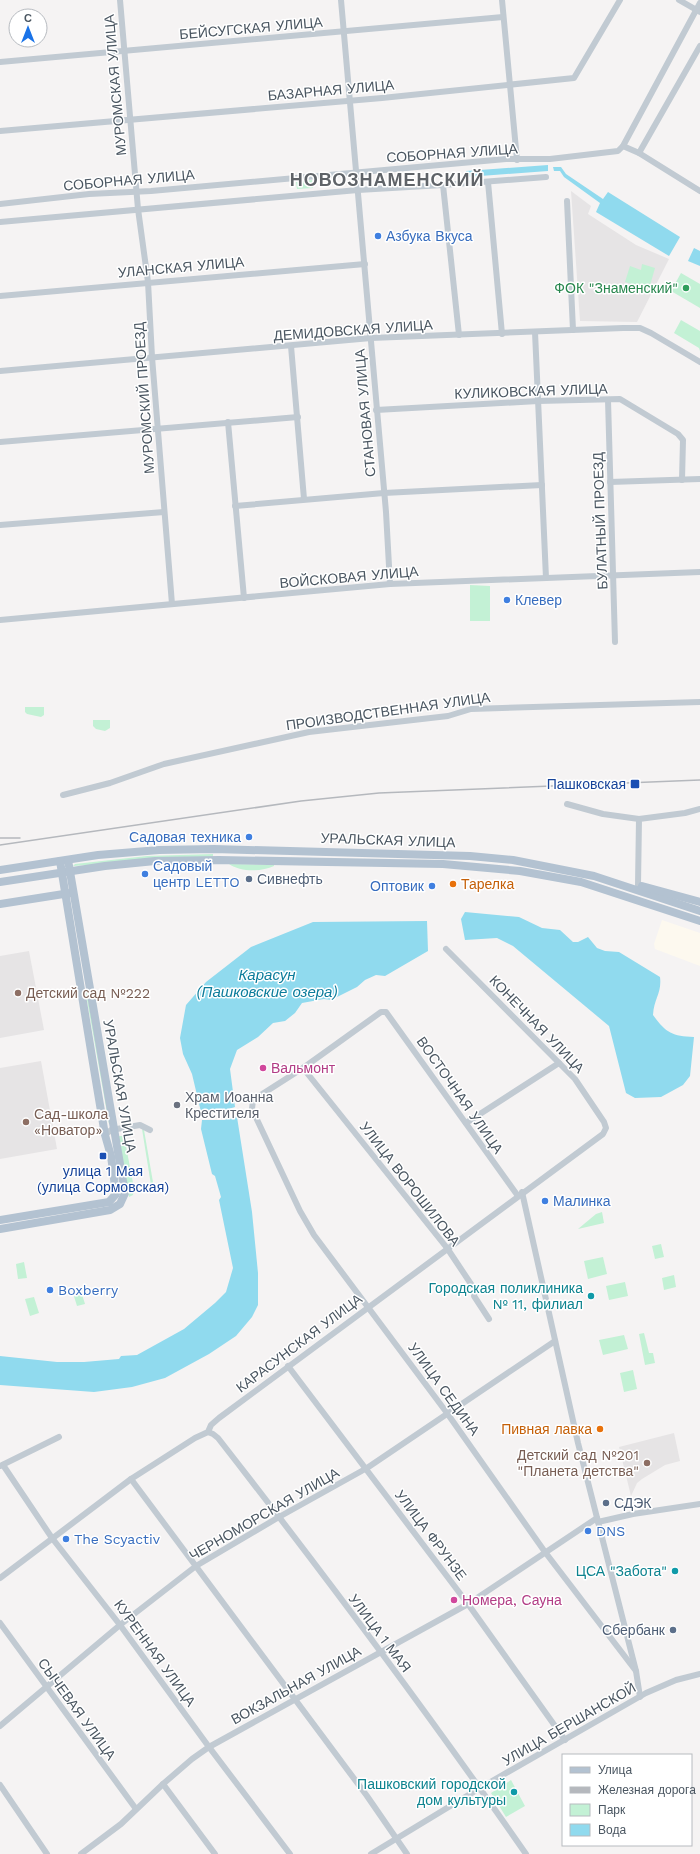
<svg xmlns="http://www.w3.org/2000/svg" width="700" height="1854" viewBox="0 0 700 1854" font-family="'Work Sans',sans-serif">
<style>
.commercial{fill:#fdf9ef}
.education{fill:#e6e4e5}
.green{fill:#c3f1d5}
.water{fill:#90daee}
.lines{fill:none;stroke-linecap:round;stroke-linejoin:round}
.minor{stroke:#c1cad2;stroke-width:6}
.major{stroke:#b3c2d1;stroke-width:8}
.rail{stroke:#b5b8bd;stroke-width:1.5}
.shop-dot{fill:#3f7fe0;stroke:#fff;stroke-width:1.5}
.leisure-dot{fill:#2e9e5b;stroke:#fff;stroke-width:1.5}
.transit-dot{fill:#1a4fb4;stroke:#fff;stroke-width:1.5}
.service-dot{fill:#5c6f8a;stroke:#fff;stroke-width:1.5}
.food-dot{fill:#e8710a;stroke:#fff;stroke-width:1.5}
.education-dot{fill:#8d6e63;stroke:#fff;stroke-width:1.5}
.hotel-dot{fill:#d1479c;stroke:#fff;stroke-width:1.5}
.worship-dot{fill:#6b7280;stroke:#fff;stroke-width:1.5}
.culture-dot{fill:#0f9aa8;stroke:#fff;stroke-width:1.5}
.labels{text-anchor:middle;dominant-baseline:central;stroke-width:3;stroke-linejoin:round;paint-order:stroke}
.street-label{font-size:14px;fill:#4a5661;stroke:#fff}
.shop-label{font-size:14px;fill:#366cbe;stroke:#fff;text-anchor:start}
.leisure-label{font-size:14px;fill:#27864d;stroke:#fff;text-anchor:end}
.transit-label{font-size:14px;fill:#164399;stroke:#fff;text-anchor:end}
.service-label{font-size:14px;fill:#4e5e75;stroke:#fff;text-anchor:start}
.food-label{font-size:14px;fill:#c56008;stroke:#fff;text-anchor:start}
.education-label{font-size:14px;fill:#785e54;stroke:#fff;text-anchor:start}
.hotel-label{font-size:14px;fill:#b23c85;stroke:#fff;text-anchor:start}
.worship-label{font-size:14px;fill:#5b616d;stroke:#fff;text-anchor:start}
.culture-label{font-size:14px;fill:#0d838f;stroke:#fff;text-anchor:end}
.water-label{font-size:15px;font-style:italic;fill:#0c7c9b;stroke:#fff}
.district-label{font-size:18px;font-weight:bold;letter-spacing:1px;fill:#5f6368;stroke:#fff}
</style>
<rect width="100%" height="100%" fill="#f5f3f3"/>
<!-- commercial -->
<polygon class="commercial" points="662,920 700,933 700,966 655,949 654,944"/>
<!-- education -->
<g class="education">
<polygon points="571,191 591,206 588,214 636,245 669,259 637,322 580,321"/>
<polygon points="29,951 44,1030 0,1038 0,956"/>
<polygon points="41,1061 57,1149 0,1159 0,1068"/>
<polygon points="674,1433 680,1461 665,1465 642,1479 637,1483 631,1496 619,1447"/>
</g>
<!-- green -->
<g class="green">
<polygon points="312,180 313,188 297,189 296,182"/>
<polygon points="642,264 655,268 649,289 625,282 630,266 641,270"/>
<polygon points="681,273 700,284 700,308 671,291"/>
<polygon points="681,320 700,331 700,351 699,348 674,333"/>
<polygon points="470,585 490,586 490,621 470,621"/>
<polygon points="25,707 44,707 44,715 41,717 27,714 25,712"/>
<polygon points="93,720 110,720 110,728 105,731 96,729 93,726"/>
<polygon points="213,854 213,857 73,866 75,864 147,856"/>
<path d="M 229,864 L 274,865 L 274,866 C 261,872 240,872 229,864 Z"/>
<polygon points="85,989 87,989 110,1124 109,1124"/>
<polygon points="142,1129 144,1130 154,1188 153,1190 151,1185"/>
<polygon points="118,1136 124,1136 134,1188 133,1195 129,1197"/>
<polygon points="602,1212 604,1223 578,1229 596,1214"/>
<polygon points="661,1244 664,1257 655,1259 652,1246"/>
<polygon points="603,1257 607,1274 588,1279 584,1261"/>
<polygon points="24,1262 27,1278 18,1279 16,1264"/>
<polygon points="674,1275 676,1287 664,1290 662,1278"/>
<polygon points="625,1282 628,1296 609,1300 606,1286"/>
<polygon points="80,1288 85,1304 77,1306 72,1290"/>
<polygon points="34,1297 39,1313 30,1316 25,1299"/>
<polygon points="644,1333 649,1353 653,1353 655,1363 645,1365 639,1334"/>
<polygon points="624,1335 628,1349 603,1355 599,1340"/>
<polygon points="633,1370 637,1389 624,1392 620,1373"/>
<polygon points="511,1780 525,1806 506,1817 491,1793"/>
</g>
<!-- water -->
<g class="water">
<polygon points="548,165 548,171 467,177 466,171"/>
<polygon points="553,167 561,167 566,174 603,199 608,192 680,237 669,256 596,212 600,203 564,177 560,171 554,171"/>
<polygon points="694,248 700,251 700,266 688,261"/>
<path d="M 465,912 L 519,917 L 542,928 L 560,930 L 573,942 L 578,942 L 588,937 L 597,948 L 605,951 L 619,952 L 660,977 C 662,993 654,998 653,1015 C 666,1033 672,1036 694,1037 L 690,1076 L 683,1085 L 661,1097 L 635,1098 L 626,1093 L 609,1026 L 513,946 L 497,938 L 465,940 L 461,919 Z"/>
<polygon points="427,921 428,951 385,976 376,975 365,980 357,987 331,1000 324,999 302,1003 295,1013 285,1021 273,1023 258,1037 237,1050 230,1069 235,1107 222,1111 201,1112 192,1074 183,1054 180,1038 186,1005 206,982 251,947 313,922"/>
<polygon points="237,1117 252,1212 258,1273 258,1305 252,1317 236,1336 209,1354 165,1378 132,1387 94,1392 0,1385 0,1356 57,1362 84,1362 119,1359 121,1356 137,1355 184,1329 215,1303 226,1292 233,1268 219,1200 221,1197 215,1176 212,1174 201,1129 202,1120 224,1120"/>
</g>
<g class="lines">
<!-- minor -->
<g class="minor">
<polyline points="120,0 138,209 148,282 152,357 172,604"/>
<polyline points="341,0 386,512 390,584"/>
<polyline points="502,0 517,160"/>
<polyline points="679,0 700,12"/>
<polyline points="0,62 503,17"/>
<polyline points="0,131 382,98 574,78 620,0"/>
<polyline points="623,146 639,153 700,191"/>
<polyline points="639,153 700,46"/>
<polyline points="488,182 502,334"/>
<polyline points="443,185 459,335"/>
<polyline points="567,201 573,330"/>
<polyline points="0,204 89,194 151,191 506,159 550,159 618,151 623,146 700,3"/>
<polyline points="0,222 358,190 443,185 546,177"/>
<polyline points="0,296 365,264"/>
<polyline points="535,332 546,578"/>
<polyline points="291,346 304,499"/>
<polyline points="0,371 371,338 623,328 640,328 651,333 700,362"/>
<polyline points="608,400 615,642"/>
<polyline points="376,410 538,401 620,399 678,434 683,440 682,480"/>
<polyline points="228,422 244,598"/>
<polyline points="0,442 298,417"/>
<polyline points="610,482 700,479"/>
<polyline points="235,506 384,493 542,485"/>
<polyline points="0,525 164,512"/>
<polyline points="0,620 390,584 700,572"/>
<polyline points="63,795 110,783 164,764 309,732 448,716 471,709 700,702"/>
<polyline points="567,804 603,814 639,819"/>
<polyline points="638,885 639,819 685,813 700,809"/>
<polyline points="303,1068 447,1248 475,1290 474,1296 489,1319"/>
<polyline points="466,1123 559,1063"/>
<polyline points="105,1135 111,1130 140,1125 150,1130"/>
<polyline points="522,1192 578,1443 636,1671 640,1697"/>
<polyline points="518,1196 386,1012 381,1012 303,1068 253,1100 252,1109 300,1211 314,1235 447,1413 545,1552 636,1671"/>
<polyline points="288,1366 468,1604 565,1740"/>
<path d="M 208,1432 L 213,1434 L 218,1438 C 324,1574 428,1713 526,1854"/>
<polyline points="3,1465 52,1538 120,1625 209,1747 290,1854"/>
<polyline points="0,1466 59,1437"/>
<polyline points="131,1479 367,1796 407,1854"/>
<polyline points="598,1522 633,1514 700,1504"/>
<polyline points="0,1578 131,1479 195,1438 208,1432 211,1425 219,1418 603,1134 606,1128 604,1122 575,1079 446,949"/>
<polyline points="0,1623 136,1809"/>
<polyline points="0,1726 120,1625 196,1566 279,1517 367,1468 555,1341"/>
<polyline points="163,1784 215,1854"/>
<polyline points="0,1785 47,1854"/>
<polyline points="81,1854 121,1824 163,1784 192,1759 209,1747 468,1604 597,1518"/>
<polyline points="371,1854 480,1788 646,1693 676,1680 700,1674"/>
</g>
<!-- major -->
<g class="major">
<polyline points="0,870 98,855 159,850 214,849 470,856 513,860 594,876 700,911"/>
<polyline points="0,882 105,866 155,861 219,860 443,864 520,871 581,882 700,921"/>
<polyline points="642,886 700,902"/>
<polyline points="0,904 70,893"/>
<polyline points="0,1220 109,1202 116,1194 111,1156 105,1135 93,1063 60,861"/>
<polyline points="0,1229 110,1210 120,1204 125,1193 68,860"/>
</g>
<!-- rail -->
<g class="rail">
<polyline points="0,838 20,838"/>
<polyline points="0,845 301,801 379,793 700,780"/>
</g>
</g>
<!-- markers -->
<g class="shop-dot">
<circle cx="378" cy="236" r="4"/>
<circle cx="507" cy="600" r="4"/>
<circle cx="249" cy="837" r="4"/>
<circle cx="145" cy="874" r="4"/>
<circle cx="432" cy="886" r="4"/>
<circle cx="545" cy="1201" r="4"/>
<circle cx="50" cy="1290" r="4"/>
<circle cx="588" cy="1531" r="4"/>
<circle cx="66" cy="1539" r="4"/>
</g>
<circle class="leisure-dot" cx="686" cy="288" r="4"/>
<g class="transit-dot">
<rect x="630" y="779" width="10" height="10" rx="2"/>
<rect x="99" y="1152" width="8" height="8" rx="2"/>
</g>
<g class="service-dot">
<circle cx="249" cy="879" r="4"/>
<circle cx="606" cy="1503" r="4"/>
<circle cx="673" cy="1630" r="4"/>
</g>
<g class="food-dot">
<circle cx="453" cy="884" r="4"/>
<circle cx="600" cy="1429" r="4"/>
</g>
<g class="education-dot">
<circle cx="18" cy="993" r="4"/>
<circle cx="26" cy="1122" r="4"/>
<circle cx="647" cy="1463" r="4"/>
</g>
<g class="hotel-dot">
<circle cx="263" cy="1068" r="4"/>
<circle cx="454" cy="1600" r="4"/>
</g>
<circle class="worship-dot" cx="177" cy="1105" r="4"/>
<g class="culture-dot">
<circle cx="591" cy="1296" r="4"/>
<circle cx="675" cy="1571" r="4"/>
<circle cx="514" cy="1792" r="4"/>
</g>
<g class="labels">
<!-- street labels -->
<g class="street-label">
<text transform="translate(251 28) rotate(-5)">БЕЙСУГСКАЯ УЛИЦА</text>
<text transform="translate(115 85) rotate(-95)">МУРОМСКАЯ УЛИЦА</text>
<text transform="translate(331 90) rotate(-5)">БАЗАРНАЯ УЛИЦА</text>
<text transform="translate(452 153) rotate(-4)">СОБОРНАЯ УЛИЦА</text>
<text transform="translate(129 180) rotate(-5)">СОБОРНАЯ УЛИЦА</text>
<text transform="translate(181 267) rotate(-5)">УЛАНСКАЯ УЛИЦА</text>
<text transform="translate(353 330) rotate(-4)">ДЕМИДОВСКАЯ УЛИЦА</text>
<text transform="translate(531 391) rotate(-2)">КУЛИКОВСКАЯ УЛИЦА</text>
<text transform="translate(144 398) rotate(-94)">МУРОМСКИЙ ПРОЕЗД</text>
<text transform="translate(365 413) rotate(-95)">СТАНОВАЯ УЛИЦА</text>
<text transform="translate(600 521) rotate(-92)">БУЛАТНЫЙ ПРОЕЗД</text>
<text transform="translate(349 577) rotate(-5)">ВОЙСКОВАЯ УЛИЦА</text>
<text transform="translate(388 711) rotate(-8)">ПРОИЗВОДСТВЕННАЯ УЛИЦА</text>
<text transform="translate(388 840) rotate(2)">УРАЛЬСКАЯ УЛИЦА</text>
<text transform="translate(537 1024) rotate(46)">КОНЕЧНАЯ УЛИЦА</text>
<text transform="translate(120 1086) rotate(80)">УРАЛЬСКАЯ УЛИЦА</text>
<text transform="translate(460 1095) rotate(55)">ВОСТОЧНАЯ УЛИЦА</text>
<text transform="translate(410 1184) rotate(52)">УЛИЦА ВОРОШИЛОВА</text>
<text transform="translate(299 1343) rotate(-37)">КАРАСУНСКАЯ УЛИЦА</text>
<text transform="translate(444 1389) rotate(54)">УЛИЦА СЕДИНА</text>
<text transform="translate(264 1514) rotate(-30)">ЧЕРНОМОРСКАЯ УЛИЦА</text>
<text transform="translate(431 1535) rotate(53)">УЛИЦА ФРУНЗЕ</text>
<text transform="translate(380 1633) rotate(53)">УЛИЦА 1 МАЯ</text>
<text transform="translate(155 1653) rotate(54)">КУРЕННАЯ УЛИЦА</text>
<text transform="translate(296 1685) rotate(-29)">ВОКЗАЛЬНАЯ УЛИЦА</text>
<text transform="translate(77 1709) rotate(54)">СЫЧЕВАЯ УЛИЦА</text>
<text transform="translate(569 1724) rotate(-30)">УЛИЦА БЕРШАНСКОЙ</text>
</g>
<!-- shop labels -->
<g class="shop-label">
<text x="386" y="236">Азбука Вкуса</text>
<text x="515" y="600">Клевер</text>
<text x="241" y="837" text-anchor="end">Садовая техника</text>
<text x="153" y="866">Садовый<tspan x="153" dy="16">центр LETTO</tspan></text>
<text x="424" y="886" text-anchor="end">Оптовик</text>
<text x="553" y="1201">Малинка</text>
<text x="58" y="1290">Boxberry</text>
<text x="596" y="1531">DNS</text>
<text x="74" y="1539">The Scyactiv</text>
</g>
<!-- leisure labels -->
<g class="leisure-label">
<text x="678" y="288">ФОК "Знаменский"</text>
</g>
<!-- transit labels -->
<g class="transit-label">
<text x="626" y="784">Пашковская</text>
<text x="103" y="1171" text-anchor="middle">улица 1 Мая<tspan x="103" dy="16">(улица Сормовская)</tspan></text>
</g>
<!-- service labels -->
<g class="service-label">
<text x="257" y="879">Сивнефть</text>
<text x="614" y="1503">СДЭК</text>
<text x="665" y="1630" text-anchor="end">Сбербанк</text>
</g>
<!-- food labels -->
<g class="food-label">
<text x="461" y="884">Тарелка</text>
<text x="592" y="1429" text-anchor="end">Пивная лавка</text>
</g>
<!-- education labels -->
<g class="education-label">
<text x="26" y="993">Детский сад №222</text>
<text x="34" y="1114">Сад-школа<tspan x="34" dy="16">«Новатор»</tspan></text>
<text x="639" y="1455" text-anchor="end">Детский сад №201<tspan x="639" dy="16">"Планета детства"</tspan></text>
</g>
<!-- hotel labels -->
<g class="hotel-label">
<text x="271" y="1068">Вальмонт</text>
<text x="462" y="1600">Номера, Сауна</text>
</g>
<!-- worship labels -->
<g class="worship-label">
<text x="185" y="1097">Храм Иоанна<tspan x="185" dy="16">Крестителя</tspan></text>
</g>
<!-- culture labels -->
<g class="culture-label">
<text x="583" y="1288">Городская поликлиника<tspan x="583" dy="16">№ 11, филиал</tspan></text>
<text x="667" y="1571">ЦСА "Забота"</text>
<text x="506" y="1784">Пашковский городской<tspan x="506" dy="16">дом культуры</tspan></text>
</g>
<!-- water labels -->
<g class="water-label">
<text x="267" y="975">Карасун<tspan x="267" dy="17">(Пашковские озера)</tspan></text>
</g>
<!-- district labels -->
<g class="district-label">
<text x="387" y="179">НОВОЗНАМЕНСКИЙ</text>
</g>
</g>
<!-- legend -->
<rect x="562" y="1754" width="130" height="92" fill="#ffffff" stroke="#b7bbc0"/>
<rect x="570" y="1767" width="20" height="6" fill="#b3c2d1" stroke="#b7bbc0"/>
<text x="598" y="1774" font-size="12" fill="#4a5661">Улица</text>
<rect x="570" y="1787" width="20" height="6" fill="#b5b8bd" stroke="#b7bbc0"/>
<text x="598" y="1794" font-size="12" fill="#4a5661">Железная дорога</text>
<rect x="570" y="1804" width="20" height="12" fill="#c3f1d5" stroke="#b7bbc0"/>
<text x="598" y="1814" font-size="12" fill="#4a5661">Парк</text>
<rect x="570" y="1824" width="20" height="12" fill="#90daee" stroke="#b7bbc0"/>
<text x="598" y="1834" font-size="12" fill="#4a5661">Вода</text>
<!-- north arrow -->
<g transform="translate(28 28)"><circle r="19" fill="#ffffff" stroke="#b7bbc0"/>
<path d="M0-3L7 15L0 10L-7 15Z" fill="#1a73e8"/>
<text y="-6" font-size="11" font-weight="bold" text-anchor="middle" fill="#4a5661">С</text>
</g>
</svg>
